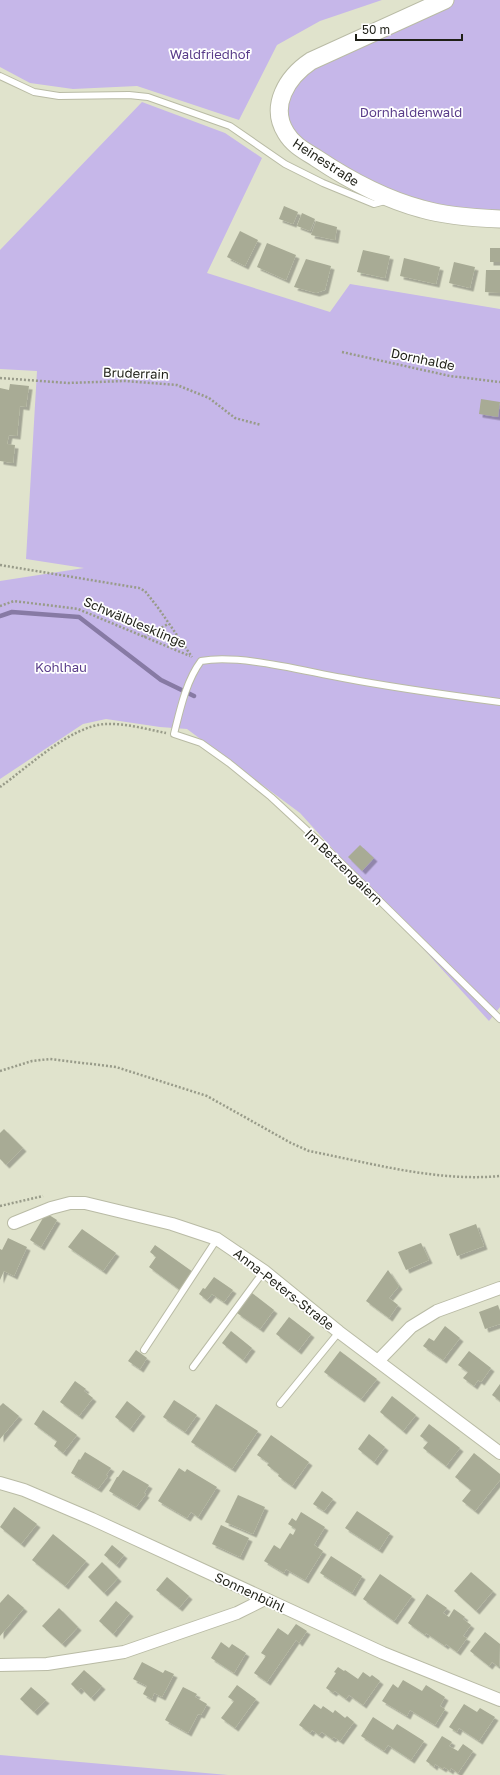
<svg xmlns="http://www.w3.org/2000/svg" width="500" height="1775" viewBox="0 0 500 1775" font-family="'Golos Text',sans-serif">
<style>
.green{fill:#c6b7e9}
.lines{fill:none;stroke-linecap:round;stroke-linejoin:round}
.stream{stroke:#877aa4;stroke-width:4.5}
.building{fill:#a8ab95;filter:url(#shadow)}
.service-casing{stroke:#b9bba5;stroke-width:8}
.minor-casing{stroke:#b9bba5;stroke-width:14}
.secondary-casing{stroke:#b9bba5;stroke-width:19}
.path{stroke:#989b89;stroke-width:2.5;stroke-dasharray:2 2;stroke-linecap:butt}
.service{stroke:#fff;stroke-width:6}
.minor{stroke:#fff;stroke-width:12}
.secondary{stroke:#fff;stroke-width:17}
.labels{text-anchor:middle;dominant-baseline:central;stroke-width:3.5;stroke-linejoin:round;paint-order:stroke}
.park-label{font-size:13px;fill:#5a3d8a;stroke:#fff}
.street-label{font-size:13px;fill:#1f2017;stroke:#fff}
</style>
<defs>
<filter id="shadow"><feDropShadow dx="3.5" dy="3.5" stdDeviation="0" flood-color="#0004"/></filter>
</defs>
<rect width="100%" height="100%" fill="#e0e3cc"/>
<!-- green -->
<g class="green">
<polygon points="0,0 382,0 320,21 277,45 239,120 137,86 73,89 30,83 0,67"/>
<polygon points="445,0 500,0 500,219 423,210 328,166 281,120 288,81"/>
<polygon points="142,102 225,133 262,158 207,273 330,312 350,284 500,309 500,1007 489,1021 300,813 187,729 160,727 106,719 83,724 0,779 0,581 84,568 26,559 37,371 0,369 0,250"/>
<polygon points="0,1755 228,1775 0,1775"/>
</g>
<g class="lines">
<!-- stream -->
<polyline class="stream" points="0,616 12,612 79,617 161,680 194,696"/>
</g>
<!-- building -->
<g class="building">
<polygon points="284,206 298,212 293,224 279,219"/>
<polygon points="302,213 315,219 310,231 297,226"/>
<polygon points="316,221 337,227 335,240 311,235"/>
<polygon points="240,231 258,240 245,266 227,257"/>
<polygon points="267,243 296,255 286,280 257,267"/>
<rect x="490" y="248" width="10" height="14"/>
<polygon points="363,250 390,256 385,278 357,272"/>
<polygon points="404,258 440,267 436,284 400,276"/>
<polygon points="306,259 331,266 325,290 316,293 294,287"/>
<polygon points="454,262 475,267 470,288 449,283"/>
<polygon points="486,270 500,270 500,293 485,292"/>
<polygon points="10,384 29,386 26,407 20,406 17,436 9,435 7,444 15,445 13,463 0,461 0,388 9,390"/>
<polygon points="481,399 500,402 498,417 479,414"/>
<polygon points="360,845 374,858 362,871 348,857"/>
<polygon points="4,1129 23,1148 6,1165 0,1159 0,1133"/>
<polygon points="46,1213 57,1220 41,1247 30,1240"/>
<polygon points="476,1224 484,1246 457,1256 449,1234"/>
<polygon points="82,1229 116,1253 103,1271 68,1247"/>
<polygon points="8,1238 27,1247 14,1276 4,1271 0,1280 0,1249 2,1250"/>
<polygon points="421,1243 429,1260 406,1270 398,1252"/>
<polygon points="155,1245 193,1272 180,1290 149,1267 156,1257 150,1252"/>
<polygon points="388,1270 399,1286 389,1298 398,1305 389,1318 366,1301"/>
<polygon points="214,1277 233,1290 224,1302 212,1294 207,1300 199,1294 203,1288 205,1289"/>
<polygon points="252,1293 274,1310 260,1329 237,1313"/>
<polygon points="498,1305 500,1311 500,1324 485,1329 479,1312"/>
<polygon points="289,1317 311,1334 298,1351 276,1334"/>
<polygon points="445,1326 460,1338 443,1360 423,1346 429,1338 434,1341"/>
<polygon points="231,1331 252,1348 243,1360 222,1343"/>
<polygon points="136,1350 147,1358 140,1369 128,1361"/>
<polygon points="340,1351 377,1379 361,1399 324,1372"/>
<polygon points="469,1351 491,1368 481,1382 478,1380 474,1386 463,1378 468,1372 458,1365"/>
<polygon points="75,1381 86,1389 84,1391 93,1398 79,1416 60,1402"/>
<polygon points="500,1384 500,1401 492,1395"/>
<polygon points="392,1396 416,1415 403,1431 380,1412"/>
<polygon points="174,1400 197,1415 185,1432 163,1417"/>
<polygon points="127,1401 142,1413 130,1429 115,1417"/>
<polygon points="3,1403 19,1416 0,1439 0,1406"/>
<polygon points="216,1404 258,1431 232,1469 191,1442"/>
<polygon points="43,1410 77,1435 63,1453 54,1446 57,1441 34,1424"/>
<polygon points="429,1424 460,1448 446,1466 423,1448 428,1442 420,1436"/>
<polygon points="369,1434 385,1447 374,1462 358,1449"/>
<polygon points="271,1435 309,1462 292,1486 278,1476 279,1474 267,1465 269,1463 257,1455"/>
<polygon points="85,1452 111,1468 106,1475 108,1476 98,1489 71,1473 79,1459 80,1460"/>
<polygon points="474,1453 500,1474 500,1480 475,1511 462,1501 471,1490 455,1477"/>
<polygon points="179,1468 185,1472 187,1469 217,1487 198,1517 191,1512 187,1518 158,1501"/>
<polygon points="123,1470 149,1485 144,1493 146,1494 136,1507 109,1491 117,1477 118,1477"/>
<polygon points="322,1491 333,1499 324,1511 313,1504"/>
<polygon points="238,1495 265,1507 253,1534 225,1522"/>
<polygon points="14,1507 37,1524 21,1544 0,1527"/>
<polygon points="357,1511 390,1533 379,1550 345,1528"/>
<polygon points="301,1512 325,1527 314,1545 323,1551 305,1580 286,1569 284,1573 264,1561 274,1545 280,1549 290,1533 293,1535 296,1529 288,1524 292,1518 296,1521"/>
<polygon points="221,1525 249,1538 240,1557 212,1544"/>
<polygon points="53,1534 86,1561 65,1586 32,1560"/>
<polygon points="112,1545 124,1555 116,1565 104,1555"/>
<polygon points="331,1556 362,1576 352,1593 320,1573"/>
<polygon points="102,1562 118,1578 104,1593 88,1577"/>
<polygon points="471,1572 493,1591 476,1611 454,1591"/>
<polygon points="380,1574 412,1596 394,1621 363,1599"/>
<polygon points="167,1577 189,1596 179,1608 156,1590"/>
<polygon points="8,1594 24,1608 0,1636 0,1603"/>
<polygon points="427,1594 447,1608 443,1613 449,1617 454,1609 465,1617 463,1619 471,1625 463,1636 467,1638 457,1652 446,1644 445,1646 426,1633 425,1635 408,1623"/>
<polygon points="116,1601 130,1613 113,1634 99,1621"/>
<polygon points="59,1608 78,1627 62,1644 42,1626"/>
<polygon points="296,1624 307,1631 299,1643 296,1640 267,1682 254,1673 266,1656 261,1653 278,1628 288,1635"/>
<polygon points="485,1632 500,1644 499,1667 492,1662 489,1666 470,1651"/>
<polygon points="221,1642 229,1648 232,1644 246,1653 234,1673 211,1658"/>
<polygon points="142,1662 163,1673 165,1670 174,1674 162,1697 154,1693 152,1699 143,1694 147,1686 133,1679"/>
<polygon points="338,1667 344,1671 345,1670 358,1679 363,1672 370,1677 372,1675 380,1681 363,1705 349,1695 346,1699 335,1691 333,1693 326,1688 336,1673 334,1672"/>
<polygon points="84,1670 102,1686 91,1698 81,1688 78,1691 71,1684"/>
<polygon points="403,1680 422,1691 426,1685 445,1697 440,1706 445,1709 435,1725 410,1710 407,1716 382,1701 393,1684 398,1688"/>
<polygon points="237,1685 256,1699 235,1728 221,1718 234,1701 228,1697"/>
<polygon points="31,1687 46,1700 34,1712 20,1699"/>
<polygon points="183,1687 197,1694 195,1697 207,1704 201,1715 198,1714 188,1733 165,1720"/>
<polygon points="314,1704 321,1709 323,1706 333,1713 335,1710 345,1718 347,1716 354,1722 340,1741 334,1737 332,1739 322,1732 319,1735 312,1730 310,1733 299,1725"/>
<polygon points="464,1704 477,1712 480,1708 495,1717 479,1741 459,1728 457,1732 449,1727"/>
<polygon points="373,1717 393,1730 397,1724 424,1741 411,1760 388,1745 384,1751 361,1736"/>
<polygon points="442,1736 452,1742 449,1746 458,1751 463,1744 473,1751 458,1773 451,1768 450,1771 444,1767 443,1769 435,1764 434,1767 426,1761"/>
</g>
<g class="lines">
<defs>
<g id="service">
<polyline points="0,76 34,92 59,96 129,95 148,97 230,126 285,164 323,183 374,204 385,201"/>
<path d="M 500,702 C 447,695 395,688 343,678 C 303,671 240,654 201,661 C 186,681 180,710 174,734 L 201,743 L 229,763 L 271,797 L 324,846 L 500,1019"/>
<polyline points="144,1350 217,1239"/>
<polyline points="193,1367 264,1271"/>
<polyline points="280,1404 339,1332"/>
</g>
<g id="minor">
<polyline points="14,1223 51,1208 70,1203 85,1203 172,1224 217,1239 264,1271 339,1332 500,1453"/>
<polyline points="378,1361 411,1327 437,1311 500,1288"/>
<polyline points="0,1483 24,1490 92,1519 383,1653 500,1700"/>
<polyline points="0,1665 47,1664 124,1652 237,1613 265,1599"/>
</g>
<path id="secondary" d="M 445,0 L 311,61 C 287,77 269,106 286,133 C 293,145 305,151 316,158 C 349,180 384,199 422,209 C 446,216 475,218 500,219"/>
</defs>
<!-- service casing -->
<use href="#service" class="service-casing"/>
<!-- minor casing -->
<use href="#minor" class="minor-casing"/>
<!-- secondary casing -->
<use href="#secondary" class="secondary-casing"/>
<!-- path -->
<g class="path">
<polyline points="342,352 450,376 500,382"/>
<polyline points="0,378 68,383 125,381 177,385 209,398 235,418 261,425"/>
<polyline points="0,565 139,588 145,591 159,609 192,657"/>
<polyline points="0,606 14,601 78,609 190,656"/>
<polyline points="144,637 168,624"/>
<path d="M 0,787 C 28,767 71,726 105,724 C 125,723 146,729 166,733"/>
<path d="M 0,1071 L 32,1061 L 50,1059 L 116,1067 L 207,1096 L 291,1143 L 309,1151 C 371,1163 436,1182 500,1176"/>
<polyline points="0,1206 43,1196"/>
</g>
<!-- service -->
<use href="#service" class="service"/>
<!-- minor -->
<use href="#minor" class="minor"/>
<!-- secondary -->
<use href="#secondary" class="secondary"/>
</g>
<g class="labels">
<!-- park labels -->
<g class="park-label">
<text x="210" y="54">Waldfriedhof</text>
<text x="411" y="112">Dornhaldenwald</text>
<text x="61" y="667">Kohlhau</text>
</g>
<!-- street labels -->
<g class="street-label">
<text transform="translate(326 162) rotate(33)">Heinestraße</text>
<text transform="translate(423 359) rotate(12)">Dornhalde</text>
<text transform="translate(136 373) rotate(2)">Bruderrain</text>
<text transform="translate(135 622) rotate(23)">Schwälblesklinge</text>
<text transform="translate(344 867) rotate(44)">Im Betzengaiern</text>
<text transform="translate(284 1289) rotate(38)">Anna-Peters-Straße</text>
<text transform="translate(250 1592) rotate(25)">Sonnenbühl</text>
</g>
</g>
<!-- scale -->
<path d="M356 34v6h106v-6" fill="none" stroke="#1f2017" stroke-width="2"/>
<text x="362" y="34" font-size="12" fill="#1f2017" stroke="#ffffff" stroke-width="3" paint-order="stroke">50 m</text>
</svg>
